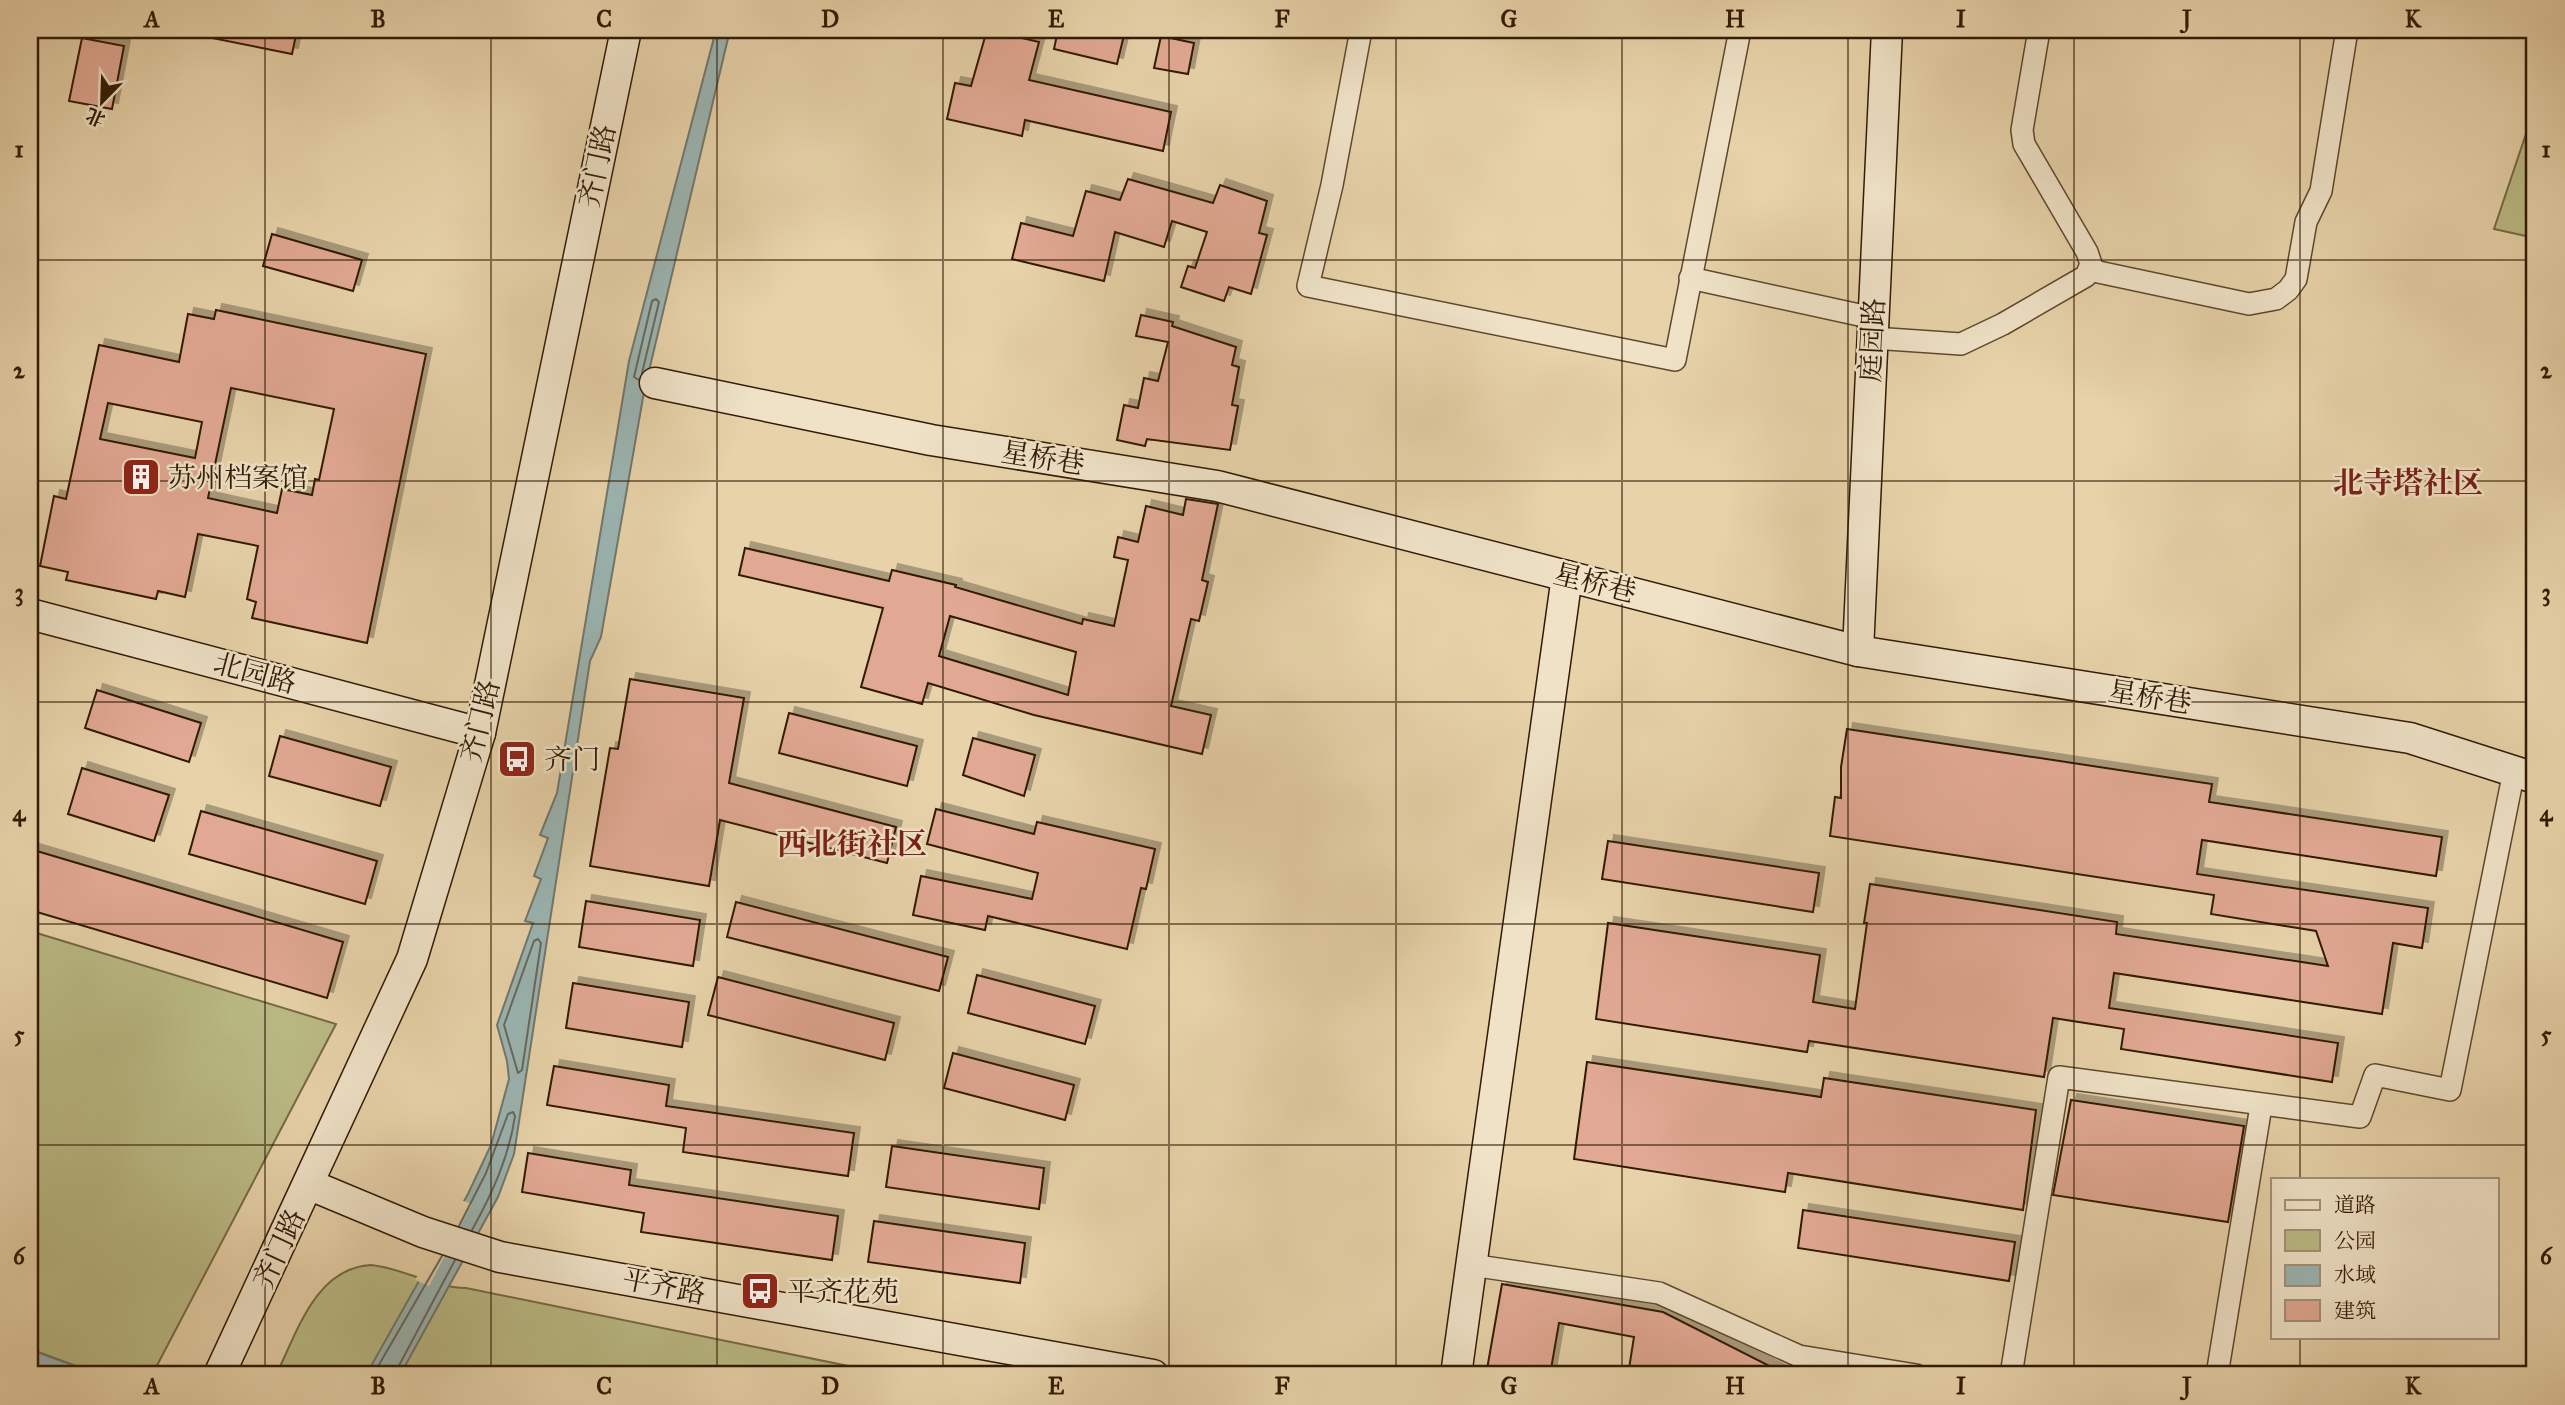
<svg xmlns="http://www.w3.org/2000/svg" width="2565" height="1405" viewBox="0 0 2565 1405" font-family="'IM FELL Great Primer','Noto Serif SC',serif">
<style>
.green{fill:#baba85;stroke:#766a44;stroke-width:2}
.water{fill:#9bb5b3;stroke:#71776d;stroke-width:2}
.pier{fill:#e7d2a9}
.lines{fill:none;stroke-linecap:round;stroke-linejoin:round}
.shore{stroke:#66685b;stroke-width:2}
.building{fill:#e1a893;stroke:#321a03;stroke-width:2;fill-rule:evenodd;filter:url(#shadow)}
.street-casing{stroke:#5f482c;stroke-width:24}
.secondary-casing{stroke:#321a03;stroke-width:33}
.street{stroke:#efe2c7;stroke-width:21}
.secondary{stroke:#efe2c7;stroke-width:30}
.grid{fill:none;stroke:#321a03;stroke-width:2;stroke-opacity:0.55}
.labels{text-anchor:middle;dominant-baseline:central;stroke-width:5;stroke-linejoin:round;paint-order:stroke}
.street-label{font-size:28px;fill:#321a03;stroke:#efe2c7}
.poi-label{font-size:28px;fill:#321a03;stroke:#efe2c7;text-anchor:start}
.neighbourhood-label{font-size:30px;font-weight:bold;fill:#7a1f14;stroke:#efe2c7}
.neatline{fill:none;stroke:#321a03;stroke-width:2.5}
.grid-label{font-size:23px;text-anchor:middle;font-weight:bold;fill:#321a03}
</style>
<defs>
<filter id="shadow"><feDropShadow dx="6" dy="-6" stdDeviation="0" flood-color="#0004"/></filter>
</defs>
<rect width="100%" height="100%" fill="#e7d2a9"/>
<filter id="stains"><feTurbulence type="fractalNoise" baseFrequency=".00286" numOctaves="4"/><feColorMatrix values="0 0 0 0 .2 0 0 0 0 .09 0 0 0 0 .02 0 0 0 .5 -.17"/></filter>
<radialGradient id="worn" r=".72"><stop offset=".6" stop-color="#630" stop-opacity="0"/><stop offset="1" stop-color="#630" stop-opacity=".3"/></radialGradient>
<!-- green -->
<g class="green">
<polygon points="2535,107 2535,238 2494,229"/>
<polygon points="30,931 336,1024 152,1375 100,1375 30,1349"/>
<path d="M 371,1265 C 404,1268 432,1288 466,1288 L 873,1371 L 880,1375 L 400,1375 L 368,1371 L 366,1375 L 276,1375 C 297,1333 315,1268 371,1265 Z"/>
</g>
<!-- water -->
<g class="water">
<polygon points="716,30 730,30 644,392 601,637 590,661 514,1154 498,1197 400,1375 366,1375 468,1194 491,1145 509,1079 507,1061 497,1025 533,923 525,921 541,879 534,876 548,838 540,835 557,793 629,361"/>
<polygon points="30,1349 31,1350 100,1375 30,1375"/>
</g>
<!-- pier -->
<polygon class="pier" points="461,1200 472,1204 429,1286 415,1280"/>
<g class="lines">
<!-- shore -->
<g class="shore">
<polyline points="639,380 634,377 652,301 656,299 659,302 642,373"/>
<polygon points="538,939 541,943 522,1070 518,1073 504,1025 534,941"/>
<path d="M 459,1226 L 486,1173 L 508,1114 L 513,1112 L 515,1116 C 509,1157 492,1194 472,1230"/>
<polyline points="373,1375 442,1256"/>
<polyline points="394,1375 455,1260"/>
</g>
</g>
<!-- building -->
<g class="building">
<polygon points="213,30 297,30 292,54 212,38"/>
<polygon points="987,30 1039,42 1029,80 1171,112 1163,151 1025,120 1022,136 947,119 955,83 971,86"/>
<polygon points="1058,30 1101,30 1124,35 1117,64 1054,49"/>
<polygon points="1161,36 1194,43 1188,74 1154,68"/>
<polygon points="82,38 124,46 112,109 69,101"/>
<polygon points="1128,179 1213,203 1220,185 1267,201 1259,233 1267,235 1251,294 1229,287 1224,301 1181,287 1188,266 1195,268 1207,232 1172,221 1164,247 1115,232 1104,281 1012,259 1021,223 1073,236 1086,191 1120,200"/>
<polygon points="272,234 362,260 353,291 263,266"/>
<path d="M 216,310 L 426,354 L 367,643 L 252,618 L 256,602 L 247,599 L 258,546 L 198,534 L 185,597 L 158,591 L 156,599 L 66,580 L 68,572 L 40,566 L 54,496 L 66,499 L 99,345 L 179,362 L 188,314 L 214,319 ZM 231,388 L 334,409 L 319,480 L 315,479 L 312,495 L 282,489 L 277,513 L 208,498 ZM 108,403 L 202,422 L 195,458 L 100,439 Z"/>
<polygon points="1141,315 1173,322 1172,326 1236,347 1232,365 1239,367 1232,405 1238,406 1230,450 1147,439 1145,446 1117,440 1124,405 1138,408 1144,378 1158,381 1168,342 1136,336"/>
<path d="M 1186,499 L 1218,504 L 1202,580 L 1208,582 L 1199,621 L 1191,619 L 1171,706 L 1211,715 L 1202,754 L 1034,715 L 928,683 L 922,704 L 861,687 L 883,608 L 739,575 L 745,548 L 889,581 L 892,570 L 956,585 L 955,587 L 1082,624 L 1083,619 L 1114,626 L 1128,560 L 1114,557 L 1118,537 L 1138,542 L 1146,506 L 1183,515 ZM 950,616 L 1076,652 L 1068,695 L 939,656 Z"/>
<polygon points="630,679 744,698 729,783 896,827 887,863 720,820 709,886 590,866 610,748 618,749"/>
<polygon points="97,690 201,723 189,762 85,728"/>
<polygon points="789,713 917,746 907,786 779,753"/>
<polygon points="1847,729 2212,784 2209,802 2442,837 2436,876 2202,840 2197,874 2428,908 2422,948 2393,943 2382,1014 2114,973 2109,1008 2338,1043 2332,1082 2121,1049 2124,1029 2053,1018 2044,1077 1809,1041 1807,1052 1596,1019 1608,923 1820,955 1813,1002 1855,1009 1867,923 1864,923 1870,884 2117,922 2116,934 2328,966 2316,931 2211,914 2214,895 1830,836 1835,797 1841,798 1841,767"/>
<polygon points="280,736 391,767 380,806 269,776"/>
<polygon points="973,738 1035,755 1024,796 963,775"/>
<polygon points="82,768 169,795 154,841 68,814"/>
<polygon points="936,809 1034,834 1037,822 1155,849 1146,889 1141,888 1127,949 988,916 985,930 913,915 921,876 1032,899 1038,873 927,844"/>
<polygon points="201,811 377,861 365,904 189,854"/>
<polygon points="1608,841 1819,873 1813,912 1602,879"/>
<polygon points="30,849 343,942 327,998 30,910"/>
<polygon points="586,901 700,920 693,966 579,947"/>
<polygon points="736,902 948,957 939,991 727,937"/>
<polygon points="977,975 1095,1006 1085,1044 968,1013"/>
<polygon points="718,977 894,1023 885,1060 708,1015"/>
<polygon points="573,983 689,1002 682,1047 566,1028"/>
<polygon points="953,1053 1074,1085 1065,1120 944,1088"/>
<polygon points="1587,1062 1821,1097 1824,1078 2036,1110 2023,1210 1788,1173 1785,1192 1574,1159"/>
<polygon points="554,1066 669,1085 666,1106 854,1133 848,1176 683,1152 686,1128 547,1105"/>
<polygon points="2071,1100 2244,1126 2228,1222 2053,1195"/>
<polygon points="892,1146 1044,1168 1039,1209 886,1187"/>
<polygon points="528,1153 631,1170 629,1185 838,1216 832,1260 641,1232 644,1213 522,1192"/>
<polygon points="1803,1210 2015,1242 2009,1281 1798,1248"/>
<polygon points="874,1221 1025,1243 1020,1283 868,1262"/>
<polygon points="1502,1284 1663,1312 1787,1375 1628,1375 1634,1337 1559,1323 1550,1375 1486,1375"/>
</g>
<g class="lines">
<defs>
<g id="street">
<polyline points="1361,30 1332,185 1308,286 1675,360 1740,30"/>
<polyline points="2089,270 2249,304 2276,299 2288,290 2296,279 2306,222 2321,191 2346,36"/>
<polyline points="1690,278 1873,318"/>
<polyline points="1873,338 1961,344 2003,324 2086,276 2091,264 2087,252 2024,144 2022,130 2039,30"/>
<polyline points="1471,1265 1659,1293 1799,1356 1916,1375"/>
<polyline points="2011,1375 2059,1077 2360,1117 2375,1075 2450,1090 2514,771"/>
<polyline points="2217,1375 2261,1106"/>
</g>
<g id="secondary">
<polyline points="655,383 931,440 1217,486 1858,651 2410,738 2535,778"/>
<polyline points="30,614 480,733"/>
<polyline points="1858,651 1887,30"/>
<polyline points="308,1184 423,1232 500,1257 1153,1375"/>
<polyline points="219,1375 412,959 480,733 626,30"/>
<polyline points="1456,1375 1567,576"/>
</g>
</defs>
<!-- street casing -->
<use href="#street" class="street-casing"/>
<!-- secondary casing -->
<use href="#secondary" class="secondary-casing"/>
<!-- street -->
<use href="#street" class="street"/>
<!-- secondary -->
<use href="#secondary" class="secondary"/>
</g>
<!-- grid -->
<path class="grid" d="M 265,30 L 265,1375M 491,30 L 491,1375M 717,30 L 717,1375M 943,30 L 943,1375M 1169,30 L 1169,1375M 1396,30 L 1396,1375M 1622,30 L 1622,1375M 1848,30 L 1848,1375M 2074,30 L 2074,1375M 2300,30 L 2300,1179M 30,260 L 2535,260M 30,481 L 2535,481M 30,702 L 2535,702M 30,924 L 2535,924M 30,1145 L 2535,1145M 2300,1337 L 2300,1375"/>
<!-- icons -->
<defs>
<symbol id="building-square" viewBox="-11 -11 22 22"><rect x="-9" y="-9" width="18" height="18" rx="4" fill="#8f2418" stroke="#efe2c7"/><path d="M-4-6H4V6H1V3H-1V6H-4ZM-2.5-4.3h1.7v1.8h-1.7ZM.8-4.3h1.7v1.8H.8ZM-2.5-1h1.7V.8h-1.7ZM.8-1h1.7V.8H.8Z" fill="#fff"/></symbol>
<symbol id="bus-square" viewBox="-11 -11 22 22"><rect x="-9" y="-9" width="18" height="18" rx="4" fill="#8f2418" stroke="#efe2c7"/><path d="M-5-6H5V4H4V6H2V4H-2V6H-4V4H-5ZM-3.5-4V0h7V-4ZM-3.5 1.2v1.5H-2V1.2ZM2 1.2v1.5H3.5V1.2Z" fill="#fff"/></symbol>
</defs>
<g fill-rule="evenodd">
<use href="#building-square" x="119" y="455" width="44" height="44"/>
<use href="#bus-square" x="495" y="737" width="44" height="44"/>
<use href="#bus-square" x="738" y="1269" width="44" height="44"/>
</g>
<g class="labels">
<!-- street labels -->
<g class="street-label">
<text transform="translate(597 166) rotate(-78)">齐门路</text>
<text transform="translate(1872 340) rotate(-87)">庭园路</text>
<text transform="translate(1043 458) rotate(9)">星桥巷</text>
<text transform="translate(1595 583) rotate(14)">星桥巷</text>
<text transform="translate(255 673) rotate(15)">北园路</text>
<text transform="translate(2150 697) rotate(9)">星桥巷</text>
<text transform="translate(480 721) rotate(-76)">齐门路</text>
<text transform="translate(279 1249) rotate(-65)">齐门路</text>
<text transform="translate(664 1286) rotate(11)">平齐路</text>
</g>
<!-- poi labels -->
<g class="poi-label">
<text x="168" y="477">苏州档案馆</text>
<text x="544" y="759">齐门</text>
<text x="787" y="1291">平齐花苑</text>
</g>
<!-- neighbourhood labels -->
<g class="neighbourhood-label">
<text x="2408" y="483">北寺塔社区</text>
<text x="852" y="844">西北街社区</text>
</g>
</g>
<!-- margin -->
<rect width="2565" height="1405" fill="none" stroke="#e7d2a9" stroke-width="77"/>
<!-- legend -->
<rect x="2271" y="1178" width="228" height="161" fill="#efe2c7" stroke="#a39279" stroke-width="2"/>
<rect x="2285" y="1200" width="35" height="10" fill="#efe2c7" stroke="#a39279" stroke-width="2"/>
<text x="2334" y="1212" font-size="21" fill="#321a03">道路</text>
<rect x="2285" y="1230" width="35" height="21" fill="#baba85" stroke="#a39279" stroke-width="2"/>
<text x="2334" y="1248" font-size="21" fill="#321a03">公园</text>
<rect x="2285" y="1265" width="35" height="21" fill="#9bb5b3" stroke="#a39279" stroke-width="2"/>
<text x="2334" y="1282" font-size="21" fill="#321a03">水域</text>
<rect x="2285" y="1300" width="35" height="21" fill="#e1a893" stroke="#a39279" stroke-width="2"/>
<text x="2334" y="1318" font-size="21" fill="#321a03">建筑</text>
<!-- north arrow -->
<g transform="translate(102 102) rotate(203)" stroke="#efe2c7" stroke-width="5" paint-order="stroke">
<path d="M0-5L12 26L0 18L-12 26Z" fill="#321a03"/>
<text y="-10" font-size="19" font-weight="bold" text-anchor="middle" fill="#321a03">北</text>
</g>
<rect x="38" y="38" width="2488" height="1328" class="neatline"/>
<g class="grid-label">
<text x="152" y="27">A</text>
<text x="378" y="27">B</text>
<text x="604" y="27">C</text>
<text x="830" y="27">D</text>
<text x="1056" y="27">E</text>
<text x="1282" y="27">F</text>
<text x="1509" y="27">G</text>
<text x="1735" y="27">H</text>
<text x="1961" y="27">I</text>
<text x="2187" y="27">J</text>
<text x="2413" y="27">K</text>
<text x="19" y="157">1</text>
<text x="2546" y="157">1</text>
<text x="19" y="378">2</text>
<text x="2546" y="378">2</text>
<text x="19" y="600">3</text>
<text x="2546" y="600">3</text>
<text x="19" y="821">4</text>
<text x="2546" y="821">4</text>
<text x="19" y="1042">5</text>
<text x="2546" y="1042">5</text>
<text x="19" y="1264">6</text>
<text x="2546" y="1264">6</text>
<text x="152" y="1394">A</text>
<text x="378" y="1394">B</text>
<text x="604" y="1394">C</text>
<text x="830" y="1394">D</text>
<text x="1056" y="1394">E</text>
<text x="1282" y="1394">F</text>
<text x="1509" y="1394">G</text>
<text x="1735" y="1394">H</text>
<text x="1961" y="1394">I</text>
<text x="2187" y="1394">J</text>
<text x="2413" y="1394">K</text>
</g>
<rect width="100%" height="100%" filter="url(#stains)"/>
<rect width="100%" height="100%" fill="url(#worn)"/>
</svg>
